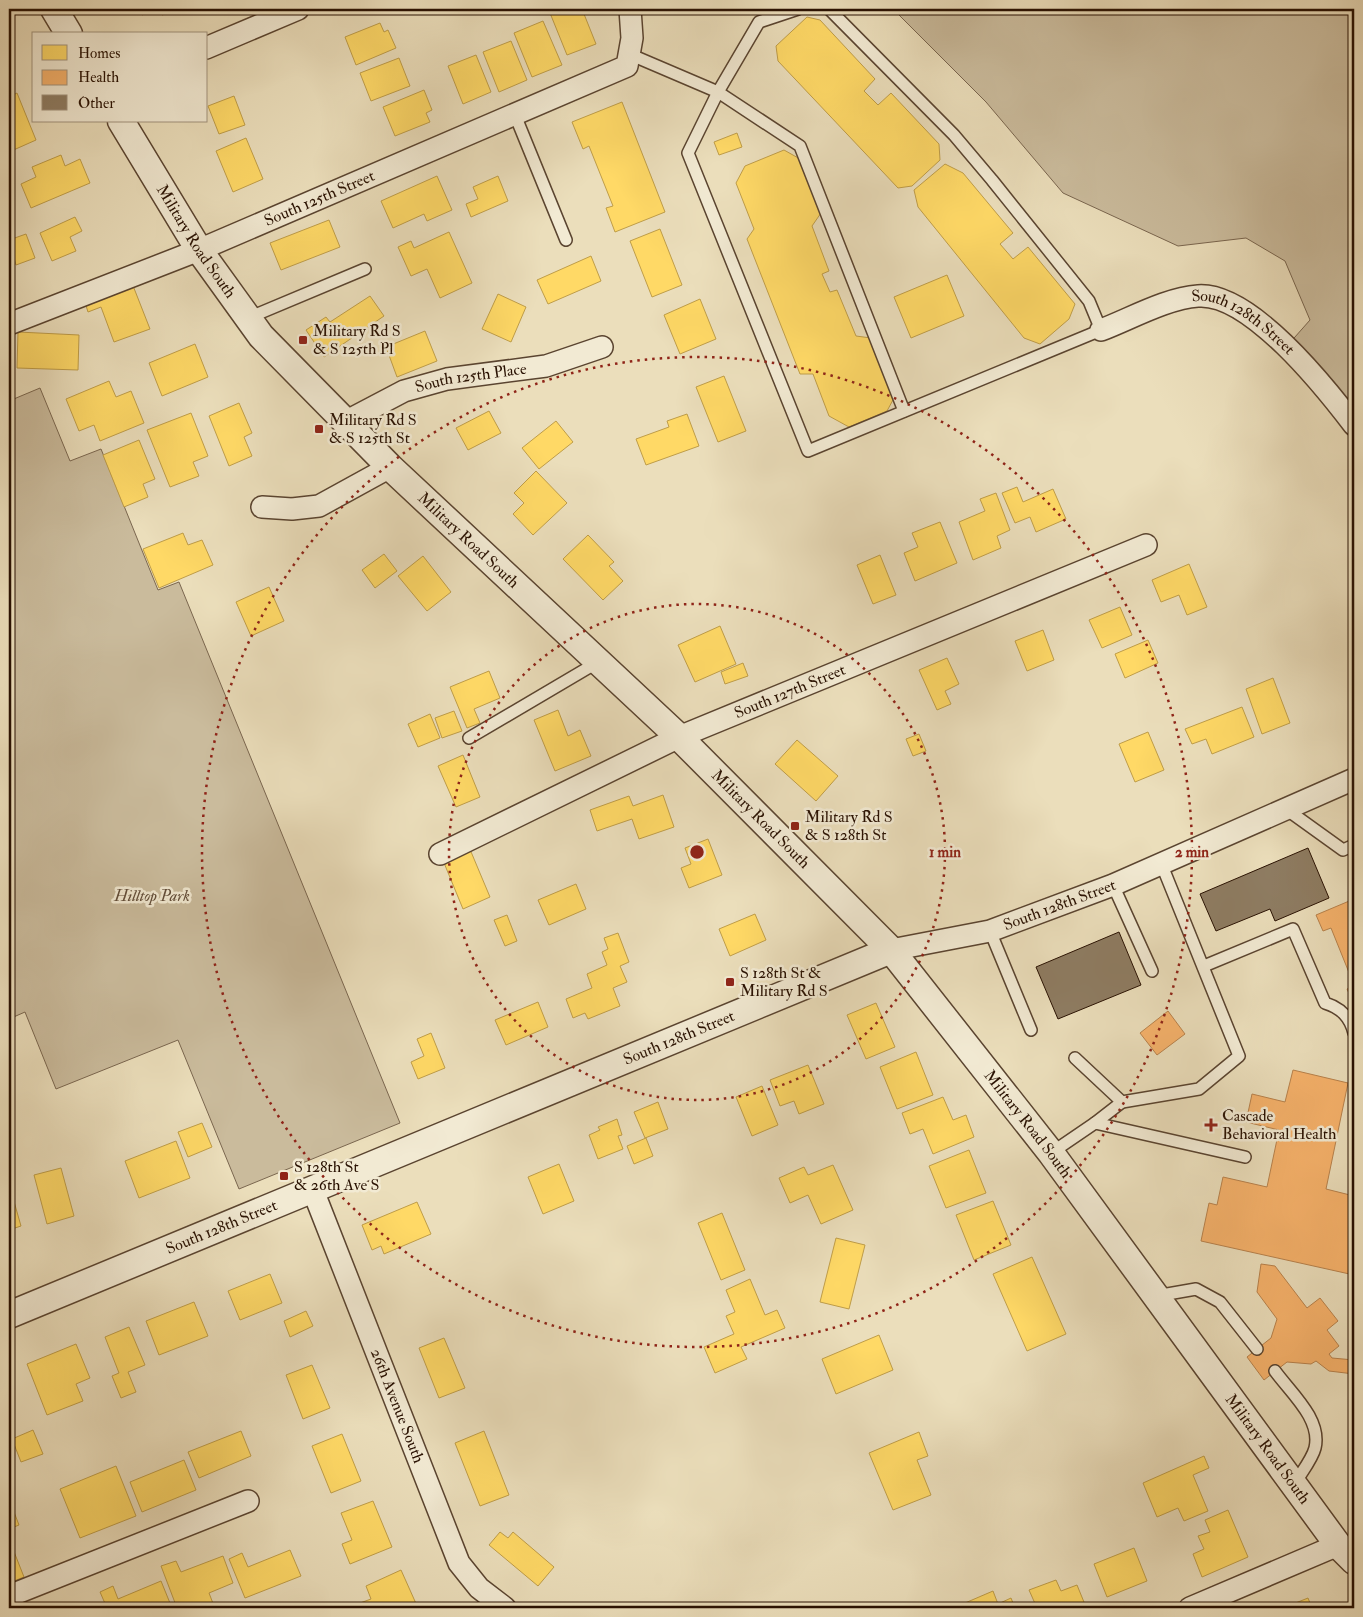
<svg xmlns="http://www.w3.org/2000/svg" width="1363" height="1617" viewBox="0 0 1363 1617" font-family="'IM FELL Double Pica',serif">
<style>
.green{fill:#cabb9c;stroke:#7a664f}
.homes{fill:#ffd966;stroke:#bf9d48}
.health{fill:#f6b26b;stroke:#b8824c}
.building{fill:#8e7c62;stroke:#291102}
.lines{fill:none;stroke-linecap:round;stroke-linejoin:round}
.service-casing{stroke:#5a4430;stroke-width:14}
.minor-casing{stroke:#5a4430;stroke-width:24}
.tertiary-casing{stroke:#5a4430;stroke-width:29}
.service{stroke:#f2ead3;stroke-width:11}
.minor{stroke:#f2ead3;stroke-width:21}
.tertiary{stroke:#f2ead3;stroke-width:26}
.ring{fill:none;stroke:#8f2418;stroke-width:2.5;stroke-dasharray:2.5 5}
.poi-dot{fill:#8f2418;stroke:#f2ead3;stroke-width:2}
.labels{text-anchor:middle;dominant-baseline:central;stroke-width:5;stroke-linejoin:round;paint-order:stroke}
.street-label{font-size:16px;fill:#291102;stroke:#f2ead3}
.poi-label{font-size:16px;fill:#291102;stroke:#f2ead3;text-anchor:start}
.park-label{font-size:16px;font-style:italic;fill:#614c38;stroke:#f2ead3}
.centre{fill:#8f2418;stroke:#f2ead3;stroke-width:2.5}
.ring-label{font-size:15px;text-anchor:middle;font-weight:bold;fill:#8f2418;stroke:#f2ead3;stroke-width:5;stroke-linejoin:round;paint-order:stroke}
</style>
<rect width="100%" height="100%" fill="#ebdebb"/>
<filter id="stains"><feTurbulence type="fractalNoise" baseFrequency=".004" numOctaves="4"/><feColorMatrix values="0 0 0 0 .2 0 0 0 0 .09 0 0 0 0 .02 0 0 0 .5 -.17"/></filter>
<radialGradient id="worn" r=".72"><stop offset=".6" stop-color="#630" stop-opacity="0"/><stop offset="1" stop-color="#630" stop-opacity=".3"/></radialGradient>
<!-- green -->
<g class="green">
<polygon points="893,9 1354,9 1354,423 1287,346 1310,320 1285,261 1246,238 1178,246 1063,193 986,102"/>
<polygon points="40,388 70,461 101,449 158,590 179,582 400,1123 239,1189 178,1040 56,1089 25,1012 9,1019 9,401"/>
</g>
<!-- homes -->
<g class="homes">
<polygon points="140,9 182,9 162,15 160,10 155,12 154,10 142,15"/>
<polygon points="560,9 582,9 596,44 567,55 550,13"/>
<polygon points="807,17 820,20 875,79 864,91 878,105 891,93 939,144 940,160 912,186 898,188 778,61 776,46"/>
<polygon points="543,21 562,65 532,77 514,33"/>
<polygon points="380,23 384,32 388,30 396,48 356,65 345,37"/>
<polygon points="511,41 527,80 499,92 483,52"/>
<polygon points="476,55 491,92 463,104 448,66"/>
<polygon points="399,58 410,86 371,101 360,73"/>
<polygon points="424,90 432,110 426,113 430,122 395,136 383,107"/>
<polygon points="17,93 36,140 9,152 9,97"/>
<polygon points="234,96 245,125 219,134 208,106"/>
<polygon points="622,102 665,212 615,232 606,208 613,206 589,146 583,149 572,122"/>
<polygon points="737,133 742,147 719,155 714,142"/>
<polygon points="246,138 263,179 233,192 216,151"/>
<polygon points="784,150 800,159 821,213 812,226 829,271 822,274 830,292 837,290 856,336 871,338 894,398 887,411 849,427 829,416 813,374 800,374 747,239 754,229 736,183 745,166"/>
<polygon points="61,155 65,166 80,159 90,183 31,208 21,184 36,177 32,167"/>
<polygon points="945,164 963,173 1013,233 1000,244 1013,259 1028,247 1075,304 1069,319 1040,344 1024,338 918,207 914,190"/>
<polygon points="437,176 452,210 427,221 424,214 393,228 381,201"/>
<polygon points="498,176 508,201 471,217 466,204 478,199 473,187"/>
<polygon points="75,217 82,231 70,237 76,251 52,261 40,233"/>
<polygon points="329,220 340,247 281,270 270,243"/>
<polygon points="660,229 682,285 652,297 630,241"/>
<polygon points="449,232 472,283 440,298 427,269 411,276 398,247 411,241 414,248"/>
<polygon points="26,234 35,258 16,265 9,240"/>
<polygon points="591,256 601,281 548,304 537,280"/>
<polygon points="947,275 964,316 911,338 894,297"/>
<polygon points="130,278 150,329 114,342 101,307 88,312 83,296"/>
<polygon points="498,294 526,307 511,342 482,329"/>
<polygon points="370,296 384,316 324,357 306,330 326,317 330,322"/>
<polygon points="700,299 716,339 680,354 664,315"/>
<polygon points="425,331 437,361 397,377 386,347"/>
<polygon points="18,332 79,335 78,370 17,368"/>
<polygon points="195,344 208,377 162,396 149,363"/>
<polygon points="724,376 746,431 718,442 696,387"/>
<polygon points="109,381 116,397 131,391 144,423 100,441 94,425 79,431 66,399"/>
<polygon points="239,403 252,433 244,437 252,456 229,466 209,416"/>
<polygon points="489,411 501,433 468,450 456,428"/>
<polygon points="191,413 208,456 193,462 199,476 170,487 147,430"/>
<polygon points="687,414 699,446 646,465 636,439 669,427 667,421"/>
<polygon points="556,421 573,442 539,469 522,448"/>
<polygon points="139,440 155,479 143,484 148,497 124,507 103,455"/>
<polygon points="536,471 567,503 533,535 513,514 524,503 514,493"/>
<polygon points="1017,487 1023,502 1053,489 1066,519 1036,532 1030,517 1015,523 1002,493"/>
<polygon points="996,493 1010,530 997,536 1001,548 973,560 959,522 985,511 980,499"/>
<polygon points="940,522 957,563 915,581 904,553 918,547 912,533"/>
<polygon points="183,533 188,545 202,540 213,565 159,588 143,549"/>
<polygon points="588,535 614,562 609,566 623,581 603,600 563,559"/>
<polygon points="384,554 397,571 375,588 362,570"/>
<polygon points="880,555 896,595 873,604 857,565"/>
<polygon points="423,556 451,592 427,611 398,576"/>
<polygon points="1189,564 1207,607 1187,615 1179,595 1161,602 1152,580"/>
<polygon points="269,587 284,621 251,636 236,602"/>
<polygon points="1120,607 1132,635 1102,648 1089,620"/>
<polygon points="720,626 736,664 695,682 678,645"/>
<polygon points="1043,630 1054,660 1027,671 1015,641"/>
<polygon points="1148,640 1158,663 1125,678 1115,654"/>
<polygon points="947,658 959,684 945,691 951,704 937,710 919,670"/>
<polygon points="743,663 748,676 725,684 721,672"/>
<polygon points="489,671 500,698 474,709 480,723 467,728 450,687"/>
<polygon points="1273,678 1290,723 1262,734 1246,689"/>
<polygon points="1242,707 1254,737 1212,754 1206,739 1192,744 1185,729"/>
<polygon points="558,710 568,736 580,730 591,756 555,771 534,720"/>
<polygon points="454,711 462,731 442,738 435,718"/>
<polygon points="430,714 440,738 418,747 408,724"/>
<polygon points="1148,732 1164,770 1135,782 1119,744"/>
<polygon points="919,734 926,751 913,756 906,739"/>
<polygon points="797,740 838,776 816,801 775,764"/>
<polygon points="463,755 480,797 456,807 438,766"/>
<polygon points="663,795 674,827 639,839 632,819 597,831 590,810 629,796 633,806"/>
<polygon points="708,839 722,875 689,888 681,868 691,864 685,848"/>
<polygon points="469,847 490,897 463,909 442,858"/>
<polygon points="576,884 586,909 549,925 538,900"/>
<polygon points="755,914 766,940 730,956 719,929"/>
<polygon points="507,915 517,941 505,946 494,920"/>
<polygon points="618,933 629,962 620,966 627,982 613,988 620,1006 588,1019 585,1013 573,1018 566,999 592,988 587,974 607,965 602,952 608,949 604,938"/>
<polygon points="538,1002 548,1027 506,1045 495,1020"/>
<polygon points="876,1003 895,1047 866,1059 847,1015"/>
<polygon points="431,1033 445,1068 418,1079 411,1062 424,1056 417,1039"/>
<polygon points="916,1052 933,1095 897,1109 880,1067"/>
<polygon points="808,1065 824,1104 799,1114 794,1101 780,1106 770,1080"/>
<polygon points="762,1086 778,1125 752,1136 736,1097"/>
<polygon points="943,1097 953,1120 966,1115 974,1137 933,1154 923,1129 910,1134 902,1113"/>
<polygon points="658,1102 668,1129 645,1138 634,1112"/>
<polygon points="617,1119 622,1135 618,1136 623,1149 598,1159 589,1135 600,1130 598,1127"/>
<polygon points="202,1123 212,1147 188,1157 178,1132"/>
<polygon points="646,1138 653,1156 634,1164 627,1146"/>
<polygon points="176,1141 190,1178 139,1198 125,1161"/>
<polygon points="969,1150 986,1193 946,1208 929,1166"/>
<polygon points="559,1164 574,1201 543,1214 528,1177"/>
<polygon points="833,1165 853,1210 821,1224 808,1195 790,1203 779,1178 804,1167 808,1175"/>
<polygon points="61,1168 74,1216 47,1224 34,1175"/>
<polygon points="9,1184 21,1226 9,1230"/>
<polygon points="993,1201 1011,1245 974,1260 956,1215"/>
<polygon points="417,1202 431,1234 384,1254 381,1246 372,1250 362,1225"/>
<polygon points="722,1213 745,1270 721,1280 698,1223"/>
<polygon points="836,1238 865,1245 849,1309 820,1302"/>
<polygon points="1032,1257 1066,1334 1027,1351 993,1274"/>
<polygon points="270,1274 282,1303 240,1320 228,1291"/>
<polygon points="750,1279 765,1315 777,1310 785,1328 741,1347 747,1359 715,1373 704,1347 734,1334 726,1316 735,1312 726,1290"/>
<polygon points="194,1302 208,1336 159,1355 146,1321"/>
<polygon points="306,1311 313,1326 290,1337 284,1321"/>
<polygon points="129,1327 145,1365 128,1372 136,1392 121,1398 112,1376 119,1373 105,1337"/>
<polygon points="879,1335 893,1370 836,1394 822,1359"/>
<polygon points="444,1338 465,1388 439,1398 419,1348"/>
<polygon points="76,1344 90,1378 76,1384 83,1401 47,1415 27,1364"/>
<polygon points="312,1365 330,1408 303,1419 286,1375"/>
<polygon points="33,1430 43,1454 21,1462 12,1439"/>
<polygon points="241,1431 251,1456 199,1478 188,1452"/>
<polygon points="484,1431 509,1495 480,1506 455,1443"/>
<polygon points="919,1432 928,1456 917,1460 931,1495 893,1510 869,1453"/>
<polygon points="342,1434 361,1481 331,1493 312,1446"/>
<polygon points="1204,1456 1209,1468 1193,1475 1208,1511 1184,1521 1178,1508 1157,1517 1143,1483"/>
<polygon points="184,1460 196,1490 142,1512 130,1482"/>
<polygon points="116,1466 136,1516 80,1538 60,1489"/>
<polygon points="373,1501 392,1547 350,1564 342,1544 352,1540 341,1513"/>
<polygon points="1228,1510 1248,1557 1202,1577 1193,1554 1204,1549 1198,1536 1210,1532 1205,1520"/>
<polygon points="14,1512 19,1525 9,1529 9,1514"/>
<polygon points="500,1532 508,1538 513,1532 554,1567 538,1586 489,1545"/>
<polygon points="9,1539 24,1577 9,1583"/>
<polygon points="1134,1548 1147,1581 1107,1597 1094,1564"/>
<polygon points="290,1550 301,1576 245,1598 229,1559 242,1553 248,1567"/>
<polygon points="223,1556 233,1583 209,1593 214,1606 177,1608 161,1566 176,1561 181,1572"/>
<polygon points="401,1570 418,1608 362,1608 360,1603 371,1599 366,1586"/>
<polygon points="1056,1580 1061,1591 1077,1585 1086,1607 1037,1608 1029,1590"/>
<polygon points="161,1581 172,1608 107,1608 100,1592 113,1586 118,1599"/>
<polygon points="993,1591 998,1604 1011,1598 1015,1608 967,1608 965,1603"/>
<polygon points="1308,1598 1312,1608 1283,1608"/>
</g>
<!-- health -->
<g class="health">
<polygon points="1354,899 1354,985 1331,928 1323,931 1316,915"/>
<polygon points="1354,986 1354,1004 1347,989"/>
<polygon points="1168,1011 1185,1034 1157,1055 1140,1033"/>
<polygon points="1293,1070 1348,1083 1326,1189 1350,1195 1354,1176 1354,1275 1201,1241 1209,1203 1217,1205 1223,1177 1267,1187 1279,1130 1246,1122 1252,1094 1285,1102"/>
<polygon points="1261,1264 1275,1266 1307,1308 1320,1298 1338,1321 1327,1330 1339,1346 1329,1354 1332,1358 1354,1360 1354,1374 1329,1371 1316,1361 1311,1364 1287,1362 1264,1380 1247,1357 1271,1338 1277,1319 1257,1292"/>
</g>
<!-- building -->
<g class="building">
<polygon points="1308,848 1329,898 1275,921 1270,909 1216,931 1200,894"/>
<polygon points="1119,932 1141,985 1058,1019 1036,967"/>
</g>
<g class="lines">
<defs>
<g id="service">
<polyline points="798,9 759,22 718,92 688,153 808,451 1101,330 1089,301 992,180 954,135 829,9"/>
<polyline points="629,54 718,92 800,146 904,411"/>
<polyline points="515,115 566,240"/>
<polyline points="248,318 365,269"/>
<polyline points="469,738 598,662"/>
<polyline points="1286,809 1343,850 1354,845"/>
<polyline points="1113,885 1152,971"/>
<polyline points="990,931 1031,1030"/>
<path d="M 1204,966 L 1293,929 L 1325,1003 C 1341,1008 1350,1017 1354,1033"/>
<polyline points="1075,1058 1122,1102 1199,1089 1239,1056 1161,863"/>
<polyline points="1095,1123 1122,1102"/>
<polyline points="1051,1153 1095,1123 1245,1157"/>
<polyline points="1156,1296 1196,1289 1220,1302 1257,1349"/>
<path d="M 1275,1371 C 1290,1392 1322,1419 1315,1448 C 1312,1460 1300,1474 1294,1485"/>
</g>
<g id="minor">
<polyline points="206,48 298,9"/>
<path id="s1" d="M 9,324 L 199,250 L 627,66 L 632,38 L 630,9"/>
<path id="s2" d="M 1101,330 C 1130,319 1167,298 1198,296 C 1250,292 1325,387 1354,425"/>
<path id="s3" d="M 345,422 L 404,391 L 447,379 L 546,366 L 602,347"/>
<polyline points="262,507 292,509 319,506 390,467"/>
<path id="s4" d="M 440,854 L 679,737 L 1146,545"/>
<path id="s5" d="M 891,950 L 990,931 L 1113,885 L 1354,779"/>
<path id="s6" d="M 312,1188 L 459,1563 L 479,1588 L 505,1608"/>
<polyline points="9,1596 248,1501"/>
<polyline points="1190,1608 1338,1545"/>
</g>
<g id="tertiary">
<polyline points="54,9 69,34"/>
<path id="s7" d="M 121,121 L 199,250 L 261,336 L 390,467 L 679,737 L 891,950 L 1051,1153 L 1338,1545 L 1354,1561"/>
<path id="s8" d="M 9,1315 L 891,950"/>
</g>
</defs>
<!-- service casing -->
<use href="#service" class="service-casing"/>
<!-- minor casing -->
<use href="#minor" class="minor-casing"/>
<!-- tertiary casing -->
<use href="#tertiary" class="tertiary-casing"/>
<!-- service -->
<use href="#service" class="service"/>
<!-- minor -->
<use href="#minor" class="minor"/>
<!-- tertiary -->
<use href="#tertiary" class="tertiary"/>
</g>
<!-- distance rings -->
<g class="ring">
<circle cx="697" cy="852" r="248"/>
<circle cx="697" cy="852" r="495"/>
</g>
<!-- markers -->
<g class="poi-dot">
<rect x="298" y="335" width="10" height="10" rx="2.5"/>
<rect x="314" y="424" width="10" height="10" rx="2.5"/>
<rect x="790" y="821" width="10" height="10" rx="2.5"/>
<rect x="725" y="977" width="10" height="10" rx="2.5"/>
<path d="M1208.5 1117.5h5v5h5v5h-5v5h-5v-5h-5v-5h5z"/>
<rect x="279" y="1171" width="10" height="10" rx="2.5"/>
</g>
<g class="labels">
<!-- street labels -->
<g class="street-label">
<text stroke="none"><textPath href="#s1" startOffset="335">South 125th Street</textPath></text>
<text stroke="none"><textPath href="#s7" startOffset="142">Military Road South</textPath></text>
<text stroke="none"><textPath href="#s2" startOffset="156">South 128th Street</textPath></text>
<text stroke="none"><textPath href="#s3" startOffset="135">South 125th Place</textPath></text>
<text stroke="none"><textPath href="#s7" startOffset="548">Military Road South</textPath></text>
<text stroke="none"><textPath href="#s4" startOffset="386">South 127th Street</textPath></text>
<text stroke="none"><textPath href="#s7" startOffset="952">Military Road South</textPath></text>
<text stroke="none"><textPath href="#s5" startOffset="175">South 128th Street</textPath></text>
<text stroke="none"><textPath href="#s8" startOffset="725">South 128th Street</textPath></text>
<text stroke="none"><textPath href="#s7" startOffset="1358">Military Road South</textPath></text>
<text stroke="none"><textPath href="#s8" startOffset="230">South 128th Street</textPath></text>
<text stroke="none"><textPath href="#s6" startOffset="234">26th Avenue South</textPath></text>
<text stroke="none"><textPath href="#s7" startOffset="1762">Military Road South</textPath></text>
</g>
<!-- poi labels -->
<g class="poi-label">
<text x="313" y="331">Military Rd S<tspan x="313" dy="18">&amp; S 125th Pl</tspan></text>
<text x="329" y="420">Military Rd S<tspan x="329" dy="18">&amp; S 125th St</tspan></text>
<text x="805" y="817">Military Rd S<tspan x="805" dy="18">&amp; S 128th St</tspan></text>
<text x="740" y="973">S 128th St &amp;<tspan x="740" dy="18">Military Rd S</tspan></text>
<text x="1222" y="1116">Cascade<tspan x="1222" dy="18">Behavioral Health</tspan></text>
<text x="294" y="1167">S 128th St<tspan x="294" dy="18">&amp; 26th Ave S</tspan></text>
</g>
<!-- park labels -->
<g class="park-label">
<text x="152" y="896">Hilltop Park</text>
</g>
</g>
<circle cx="697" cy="852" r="8" class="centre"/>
<g class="ring-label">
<text x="945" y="857">1 min</text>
<text x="1192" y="857">2 min</text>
</g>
<!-- margin -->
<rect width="1363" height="1617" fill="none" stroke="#ebdebb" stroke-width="30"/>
<rect x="10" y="10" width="1343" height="1597" fill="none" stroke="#291102" stroke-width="2.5"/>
<rect x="15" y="15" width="1333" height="1587" fill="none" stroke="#291102"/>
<!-- legend -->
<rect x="32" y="32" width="175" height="90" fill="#f2ead3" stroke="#a2937f"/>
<rect x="42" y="45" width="25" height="15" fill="#ffd966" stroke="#a2937f"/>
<text x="78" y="58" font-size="15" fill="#291102">Homes</text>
<rect x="42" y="70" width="25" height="15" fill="#f6b26b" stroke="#a2937f"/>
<text x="78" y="82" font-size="15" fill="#291102">Health</text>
<rect x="42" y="95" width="25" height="15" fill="#8e7c62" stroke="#a2937f"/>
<text x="78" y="108" font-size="15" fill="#291102">Other</text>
<rect width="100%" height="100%" filter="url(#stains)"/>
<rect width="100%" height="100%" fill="url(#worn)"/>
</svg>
